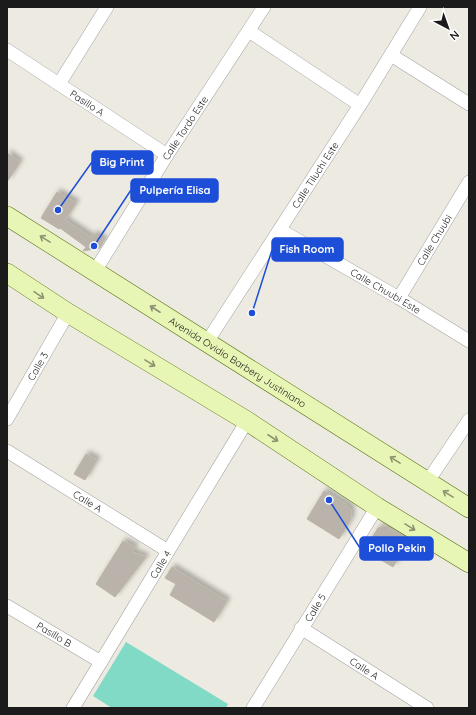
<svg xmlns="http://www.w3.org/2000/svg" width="476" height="715" viewBox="0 0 476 715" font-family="Quicksand,sans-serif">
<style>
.pitch{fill:#81dac6}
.building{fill:#b9b3ab;stroke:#bdb4a4;filter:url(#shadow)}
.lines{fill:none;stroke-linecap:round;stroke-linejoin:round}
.street-casing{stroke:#a2a2a2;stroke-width:14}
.secondary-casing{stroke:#516c09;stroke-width:20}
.street{stroke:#fff;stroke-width:13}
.secondary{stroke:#e8f6b5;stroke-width:19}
.oneway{stroke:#8c9370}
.labels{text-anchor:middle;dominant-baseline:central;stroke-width:4;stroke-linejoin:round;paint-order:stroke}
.street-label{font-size:10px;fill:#1b1b1b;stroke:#fff}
.leader{fill:none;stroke:#1d4ed8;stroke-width:1.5}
.callout-dot{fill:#1d4ed8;stroke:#fff;stroke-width:1.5}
.callout{fill:#1d4ed8;stroke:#1d4ed8;stroke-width:1.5}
.callout-label{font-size:11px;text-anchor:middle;font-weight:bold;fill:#fff}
</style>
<defs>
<filter id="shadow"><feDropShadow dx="3.5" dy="-3.5" stdDeviation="2" flood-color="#0004"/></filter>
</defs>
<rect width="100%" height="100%" fill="#edebe1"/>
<!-- pitch -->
<polygon class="pitch" points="126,642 228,704 226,708 112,708 93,696"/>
<!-- building -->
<g class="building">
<polygon points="7,153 20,162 7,182"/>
<polygon points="57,192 76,203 65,220 92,238 94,234 104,240 100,248 83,251 86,247 60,228 59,229 41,218"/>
<polygon points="86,454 97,460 85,480 74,474"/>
<polygon points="324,491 347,505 351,509 351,519 339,539 307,519"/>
<polygon points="386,526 409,540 393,567 364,550 378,528"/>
<polygon points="123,541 135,547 132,552 146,557 115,597 96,584"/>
<polygon points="172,567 227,601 214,622 170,595 176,584 165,578"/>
</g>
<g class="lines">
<defs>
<g id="street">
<polyline points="249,31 360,105"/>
<path id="s1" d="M 7,50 L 167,155"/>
<polyline points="391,55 469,104"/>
<polyline points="59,84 107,7"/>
<path id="s2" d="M 280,230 L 399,298 L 469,341"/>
<path id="s3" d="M 95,271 L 167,155 L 264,7"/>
<path id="s4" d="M 399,298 L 469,182"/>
<path id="s5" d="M 207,342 L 360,105 L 420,7"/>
<path id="s6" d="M 7,419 L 68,313"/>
<path id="s7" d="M 7,451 L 168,551"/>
<polyline points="428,481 469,420"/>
<path id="s8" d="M 7,606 L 101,662"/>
<path id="s9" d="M 301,628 L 427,708"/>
<path id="s10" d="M 73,708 L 247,421"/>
<path id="s11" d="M 253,708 L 377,507"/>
</g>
<g id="secondary">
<path id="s12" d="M 7,216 L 469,508"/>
<polyline points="7,273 68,313 247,421 377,507 469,563"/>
</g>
</defs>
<!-- street casing -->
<use href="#street" class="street-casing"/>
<!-- secondary casing -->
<use href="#secondary" class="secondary-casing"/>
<!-- street -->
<use href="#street" class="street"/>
<!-- secondary -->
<use href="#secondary" class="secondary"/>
</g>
<!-- one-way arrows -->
<defs><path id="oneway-shaft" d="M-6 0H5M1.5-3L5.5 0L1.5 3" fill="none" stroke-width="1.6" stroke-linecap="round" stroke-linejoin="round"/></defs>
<g class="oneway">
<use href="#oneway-shaft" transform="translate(45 239) rotate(-148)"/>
<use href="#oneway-shaft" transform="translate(39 295) rotate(34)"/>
<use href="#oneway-shaft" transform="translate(155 309) rotate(-147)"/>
<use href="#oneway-shaft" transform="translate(150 363) rotate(31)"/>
<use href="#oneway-shaft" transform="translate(273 438) rotate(33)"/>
<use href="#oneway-shaft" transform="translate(395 460) rotate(-148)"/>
<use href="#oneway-shaft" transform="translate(448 494) rotate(-148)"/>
<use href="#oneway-shaft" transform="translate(410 527) rotate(32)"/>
</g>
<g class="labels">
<!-- street labels -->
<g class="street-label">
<text stroke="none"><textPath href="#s1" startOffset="96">Pasillo A</textPath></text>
<text stroke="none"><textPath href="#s3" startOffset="169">Calle Tordo Este</textPath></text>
<text stroke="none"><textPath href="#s5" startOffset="199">Calle Tiluchi Este</textPath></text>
<text stroke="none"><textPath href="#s4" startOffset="68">Calle Chuubi</textPath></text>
<text stroke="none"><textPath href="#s2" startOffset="122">Calle Chuubi Este</textPath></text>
<text stroke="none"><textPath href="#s12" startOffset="273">Avenida Ovidio Barbery Justiniano</textPath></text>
<text stroke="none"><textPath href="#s6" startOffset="61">Calle 3</textPath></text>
<text stroke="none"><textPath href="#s7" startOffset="95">Calle A</textPath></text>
<text stroke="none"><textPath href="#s10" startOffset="168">Calle 4</textPath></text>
<text stroke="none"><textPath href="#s11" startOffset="118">Calle 5</textPath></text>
<text stroke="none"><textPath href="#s8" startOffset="55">Pasillo B</textPath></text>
<text stroke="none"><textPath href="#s9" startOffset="75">Calle A</textPath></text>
</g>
</g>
<!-- callouts -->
<path class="leader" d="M58 210L92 162M94 246L131 190M252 313L272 250M329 500L360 548"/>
<g class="callout-dot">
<circle cx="58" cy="210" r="4"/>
<circle cx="94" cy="246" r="4"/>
<circle cx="252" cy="313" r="4"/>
<circle cx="329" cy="500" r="4"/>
</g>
<g class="callout">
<rect x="92" y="151" width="61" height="23" rx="4"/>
<rect x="131" y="179" width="87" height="23" rx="4"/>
<rect x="272" y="238" width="71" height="23" rx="4"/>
<rect x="360" y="537" width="73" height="23" rx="4"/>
</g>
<g class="callout-label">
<text x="122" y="166">Big Print</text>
<text x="175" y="194">Pulpería Elisa</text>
<text x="307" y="253">Fish Room</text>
<text x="397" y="552">Pollo Pekin</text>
</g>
<!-- border -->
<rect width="476" height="715" fill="none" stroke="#1b1b1b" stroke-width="16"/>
<!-- north arrow -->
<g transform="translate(448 28) rotate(139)" stroke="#ffffff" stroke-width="3" paint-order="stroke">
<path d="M0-3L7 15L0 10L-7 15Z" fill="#1b1b1b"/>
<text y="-6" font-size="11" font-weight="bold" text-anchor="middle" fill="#1b1b1b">N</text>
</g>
</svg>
